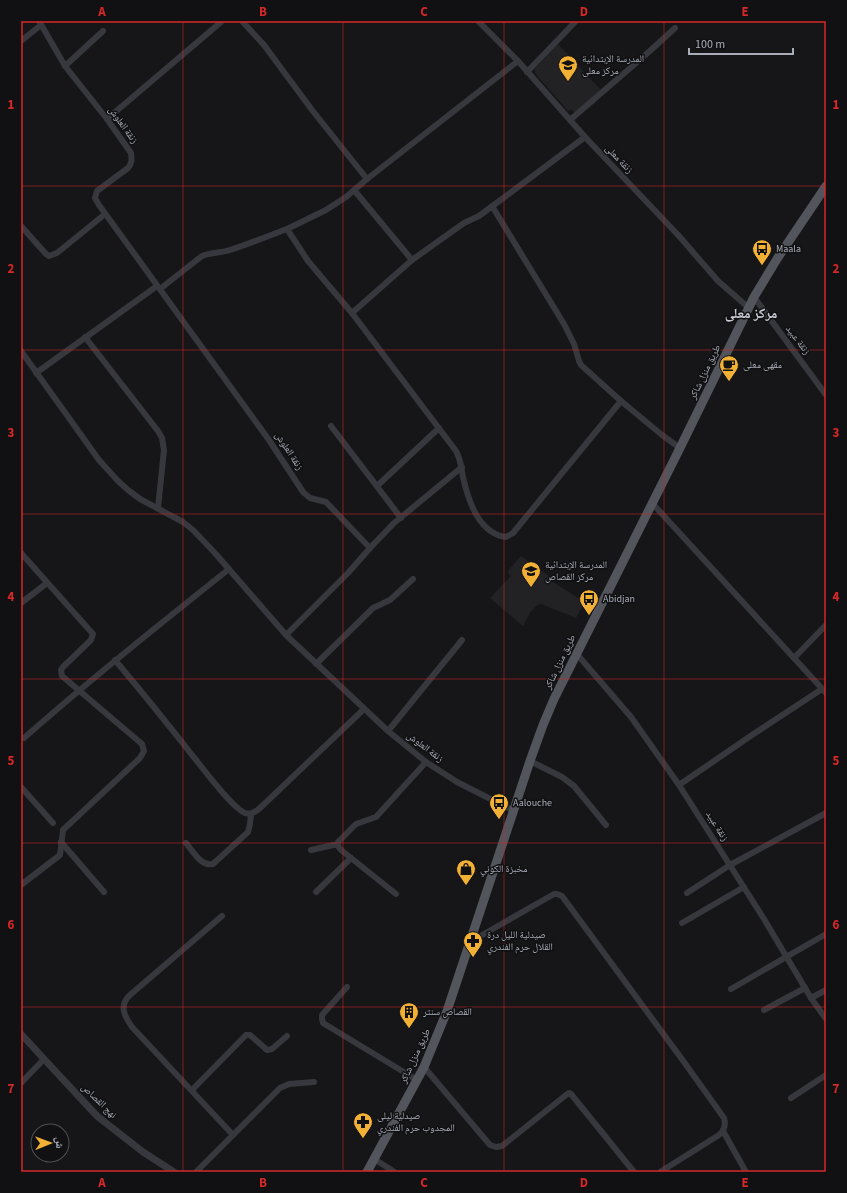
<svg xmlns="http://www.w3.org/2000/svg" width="847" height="1193" viewBox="0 0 847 1193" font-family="'Source Sans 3','Noto Naskh Arabic',sans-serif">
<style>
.built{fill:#222225}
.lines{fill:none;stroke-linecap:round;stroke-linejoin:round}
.minor{stroke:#37383d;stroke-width:6}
.tertiary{stroke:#37383d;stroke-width:7}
.primary{stroke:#53555c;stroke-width:9}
.grid{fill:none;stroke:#d62828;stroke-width:1;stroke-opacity:0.55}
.labels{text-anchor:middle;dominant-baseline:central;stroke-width:3;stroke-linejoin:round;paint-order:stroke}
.poi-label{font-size:10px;fill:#a8adb8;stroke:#111113;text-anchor:start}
.street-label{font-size:10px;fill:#a8adb8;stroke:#111113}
.district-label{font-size:14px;font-weight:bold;fill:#c9ccd4;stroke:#111113}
.neatline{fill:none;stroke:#d62828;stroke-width:1.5}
.grid-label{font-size:13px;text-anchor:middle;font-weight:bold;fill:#d62828}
</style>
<rect width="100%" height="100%" fill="#161618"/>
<!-- built -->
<g class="built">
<polygon points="558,44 601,90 575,113 571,109 568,111 535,73 535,69"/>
<polygon points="521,556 549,576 548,579 585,602 576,618 541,604 537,605 532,611 531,611 523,626 490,598 511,576 507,572"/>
</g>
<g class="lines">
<!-- minor -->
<g class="minor">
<path d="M 39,21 L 65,66 L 107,119 L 131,153 C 132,160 132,163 128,168 L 97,191 L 95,198 L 99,205 L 269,440 L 303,492 L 310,498 L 326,502 L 370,548 L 348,573 L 286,635 L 388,731 L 426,762 L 457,782 L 514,811"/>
<polyline points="242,21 264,45 312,110 367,179"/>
<polyline points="478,21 518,61 585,137 679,236 718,281 749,308"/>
<polyline points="21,41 41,25"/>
<path d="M 518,61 L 367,179 L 346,197 L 326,210 L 287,229 L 308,261 L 324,280 L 352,313 L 456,451 C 461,460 461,467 463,477 C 468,500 479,534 506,537 L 513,533 L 621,401"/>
<polyline points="65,66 103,31"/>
<polyline points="527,72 576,21"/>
<polyline points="107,119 221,22"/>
<polyline points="570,120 651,50 675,28"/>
<polyline points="354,190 412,260"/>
<polyline points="492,206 564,324 574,344 579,361 581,365 621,401 662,435 680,448"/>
<polyline points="21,226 46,254 49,256 57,253 105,214"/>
<path d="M 160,289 L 202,256 C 211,252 221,253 230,250 C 249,244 268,236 287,229"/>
<polyline points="754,297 826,395"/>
<polyline points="352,313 412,260 464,223 479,216 585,137"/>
<polyline points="85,337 158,431 162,438 164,450 158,508"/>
<polyline points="21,351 99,460 118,481 128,490 140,499 183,522 193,530 214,552 286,635"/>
<polyline points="36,373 157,286"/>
<polyline points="331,426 401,518"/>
<polyline points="377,486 439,428"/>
<polyline points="652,503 826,693"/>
<polyline points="370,548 394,523 462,467"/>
<polyline points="21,553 93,634 91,640 63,667 61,670 62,676 142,744 144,751 140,758 63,830 60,855 21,885"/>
<polyline points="21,603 47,583"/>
<polyline points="576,653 631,717 679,785 764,919 811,998 826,1019"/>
<polyline points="794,658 826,625"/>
<path d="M 115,660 C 141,691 167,723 192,755 C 203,768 231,807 245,813 C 250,815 255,812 259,809 L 364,709"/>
<polyline points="316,664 373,608 390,600 413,579"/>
<polyline points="388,731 462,640"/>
<path d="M 24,738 C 91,679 160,624 229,569"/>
<polyline points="530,761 562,777 574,786 606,825"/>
<polyline points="679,785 752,735 822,689"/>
<polyline points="21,787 53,823"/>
<polyline points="61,842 104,892"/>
<path d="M 186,843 C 193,851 201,867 213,864 L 248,832 L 250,824 L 251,814"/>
<polyline points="311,850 338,844"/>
<polyline points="316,892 351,858"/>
<polyline points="687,893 730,865 826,813"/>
<polyline points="396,894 341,850 338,846 338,842 356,824 376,817 426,762"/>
<path d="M 222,916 L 130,995 C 119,1005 124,1016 132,1027 L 233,1135"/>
<polyline points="682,923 744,887"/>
<path d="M 470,942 L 554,894 L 557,894 L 562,896 L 684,1062 L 724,1118 C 726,1125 724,1131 719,1135 L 660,1172"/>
<polyline points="347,987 322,1015 322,1019 323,1023 417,1080"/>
<polyline points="731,989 826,934"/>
<polyline points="811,998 826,990"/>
<polyline points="764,1010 805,988"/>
<polyline points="424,1067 490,1145 496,1147 502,1146 566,1095 569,1093 571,1094 634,1172"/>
<polyline points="21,1083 44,1059"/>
<polyline points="192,1090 246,1035 250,1035 267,1050 272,1049 287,1036"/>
<polyline points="791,1098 826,1075"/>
<polyline points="723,1131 746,1172"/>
<polyline points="374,1159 390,1169 394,1172"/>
<polyline points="196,1172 280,1088 289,1084 314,1082"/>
</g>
<!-- tertiary -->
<polyline class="tertiary" points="21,1034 44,1059 97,1116 143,1152 174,1172"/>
<!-- primary -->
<polyline class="primary" points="367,1172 424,1067 447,1011 530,761 543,725 554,699 680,448 754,297 777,259 826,186"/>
</g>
<!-- grid -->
<path class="grid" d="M 183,21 L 183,1172M 343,21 L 343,1172M 504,21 L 504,1172M 664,21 L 664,1172M 21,186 L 826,186M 21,350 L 826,350M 21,514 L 826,514M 21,679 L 826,679M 21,843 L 826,843M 21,1007 L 826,1007"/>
<!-- icons -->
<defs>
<symbol id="school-pin" viewBox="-11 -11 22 30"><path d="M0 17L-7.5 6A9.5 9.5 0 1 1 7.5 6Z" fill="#f2b134" stroke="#111113"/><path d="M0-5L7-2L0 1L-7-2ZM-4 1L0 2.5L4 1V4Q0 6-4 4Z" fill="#111"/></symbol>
<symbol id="bus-pin" viewBox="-11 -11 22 30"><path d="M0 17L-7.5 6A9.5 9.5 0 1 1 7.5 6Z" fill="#f2b134" stroke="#111113"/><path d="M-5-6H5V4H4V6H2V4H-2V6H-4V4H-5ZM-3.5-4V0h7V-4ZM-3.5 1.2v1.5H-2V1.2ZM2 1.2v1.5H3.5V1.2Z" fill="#111"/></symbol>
<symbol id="cafe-pin" viewBox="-11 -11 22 30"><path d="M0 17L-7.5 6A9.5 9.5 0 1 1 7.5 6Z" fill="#f2b134" stroke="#111113"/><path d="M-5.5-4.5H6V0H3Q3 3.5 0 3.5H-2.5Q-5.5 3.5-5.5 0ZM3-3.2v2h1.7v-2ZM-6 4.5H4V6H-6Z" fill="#111"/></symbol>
<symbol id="shop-pin" viewBox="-11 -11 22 30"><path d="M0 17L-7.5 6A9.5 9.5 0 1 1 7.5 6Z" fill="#f2b134" stroke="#111113"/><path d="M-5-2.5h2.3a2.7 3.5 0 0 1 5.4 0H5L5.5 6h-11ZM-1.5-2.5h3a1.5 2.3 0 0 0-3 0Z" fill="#111"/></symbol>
<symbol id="pharmacy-pin" viewBox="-11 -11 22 30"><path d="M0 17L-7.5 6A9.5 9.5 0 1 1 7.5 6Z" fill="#f2b134" stroke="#111113"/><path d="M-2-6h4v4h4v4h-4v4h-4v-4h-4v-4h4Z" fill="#111"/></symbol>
<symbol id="building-pin" viewBox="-11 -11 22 30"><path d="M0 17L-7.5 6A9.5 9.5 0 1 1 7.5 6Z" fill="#f2b134" stroke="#111113"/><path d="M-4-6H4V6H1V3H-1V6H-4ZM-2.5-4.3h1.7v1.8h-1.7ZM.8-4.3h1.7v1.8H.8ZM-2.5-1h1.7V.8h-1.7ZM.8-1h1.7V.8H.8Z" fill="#111"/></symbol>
</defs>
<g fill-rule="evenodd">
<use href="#school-pin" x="557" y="54" width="22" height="30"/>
<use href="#bus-pin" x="751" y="238" width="22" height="30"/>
<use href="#cafe-pin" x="718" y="354" width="22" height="30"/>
<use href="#school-pin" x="520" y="560" width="22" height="30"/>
<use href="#bus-pin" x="578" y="588" width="22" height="30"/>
<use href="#bus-pin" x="488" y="792" width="22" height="30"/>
<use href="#shop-pin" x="455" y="858" width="22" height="30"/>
<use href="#pharmacy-pin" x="462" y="930" width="22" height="30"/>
<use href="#building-pin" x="398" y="1001" width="22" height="30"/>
<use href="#pharmacy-pin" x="352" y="1111" width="22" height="30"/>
</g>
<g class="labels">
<!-- poi labels -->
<g class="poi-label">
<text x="582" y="59">المدرسة الإبتدائية<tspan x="582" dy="12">مركز معلى</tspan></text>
<text x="776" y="249">Maala</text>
<text x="743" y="365">مقهى معلى</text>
<text x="545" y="565">المدرسة الإبتدائية<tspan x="545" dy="12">مركز القصاص</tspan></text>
<text x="603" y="599">Abidjan</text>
<text x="513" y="803">Aalouche</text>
<text x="480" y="869">مخبزة الكوني</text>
<text x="487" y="935">صيدلية الليل درة<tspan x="487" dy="12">القلال حرم الفندري</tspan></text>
<text x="423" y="1012">القصاص سنتر</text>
<text x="377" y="1116">صيدلية ليلى<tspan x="377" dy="12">المجدوب حرم الفندري</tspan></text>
</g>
<!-- street labels -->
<g class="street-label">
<text transform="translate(123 125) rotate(54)">زنقة العلوش</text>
<text transform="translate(619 159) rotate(46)">زنقة معلى</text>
<text transform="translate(798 340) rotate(53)">زنقة عبيد</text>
<text transform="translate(705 372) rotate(-64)">طريق منزل شاكر</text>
<text transform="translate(289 451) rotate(57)">زنقة العلوش</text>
<text transform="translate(560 662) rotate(-64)">طريق منزل شاكر</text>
<text transform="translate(425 747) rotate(37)">زنقة العلوش</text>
<text transform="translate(717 826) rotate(58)">زنقة عبيد</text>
<text transform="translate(415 1056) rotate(-65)">طريق منزل شاكر</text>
<text transform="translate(99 1101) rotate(44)">نهج القصاص</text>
</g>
<!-- district labels -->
<g class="district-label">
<text x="751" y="314">مركز معلى</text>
</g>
</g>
<!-- border -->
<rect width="847" height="1193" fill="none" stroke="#111113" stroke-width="44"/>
<!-- north arrow -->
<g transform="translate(50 1143) rotate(89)"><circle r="19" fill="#111113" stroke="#4d4f55"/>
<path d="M0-3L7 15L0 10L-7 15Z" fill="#f2b134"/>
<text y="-6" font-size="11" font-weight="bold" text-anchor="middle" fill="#a8adb8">ش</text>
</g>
<!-- scale -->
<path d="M689 48v6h104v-6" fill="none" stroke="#a8adb8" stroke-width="2"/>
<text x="695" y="48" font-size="12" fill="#a8adb8" stroke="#111113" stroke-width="3" paint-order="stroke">100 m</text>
<rect x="22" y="22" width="803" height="1149" class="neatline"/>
<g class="grid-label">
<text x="102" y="16">A</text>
<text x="263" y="16">B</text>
<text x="424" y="16">C</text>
<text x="584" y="16">D</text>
<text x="745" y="16">E</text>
<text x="11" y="109">1</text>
<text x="836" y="109">1</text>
<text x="11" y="273">2</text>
<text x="836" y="273">2</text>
<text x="11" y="437">3</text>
<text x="836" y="437">3</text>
<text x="11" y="601">4</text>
<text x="836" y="601">4</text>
<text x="11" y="765">5</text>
<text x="836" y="765">5</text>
<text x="11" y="929">6</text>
<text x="836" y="929">6</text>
<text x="11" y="1093">7</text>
<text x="836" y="1093">7</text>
<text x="102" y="1187">A</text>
<text x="263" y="1187">B</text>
<text x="424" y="1187">C</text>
<text x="584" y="1187">D</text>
<text x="745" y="1187">E</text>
</g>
</svg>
